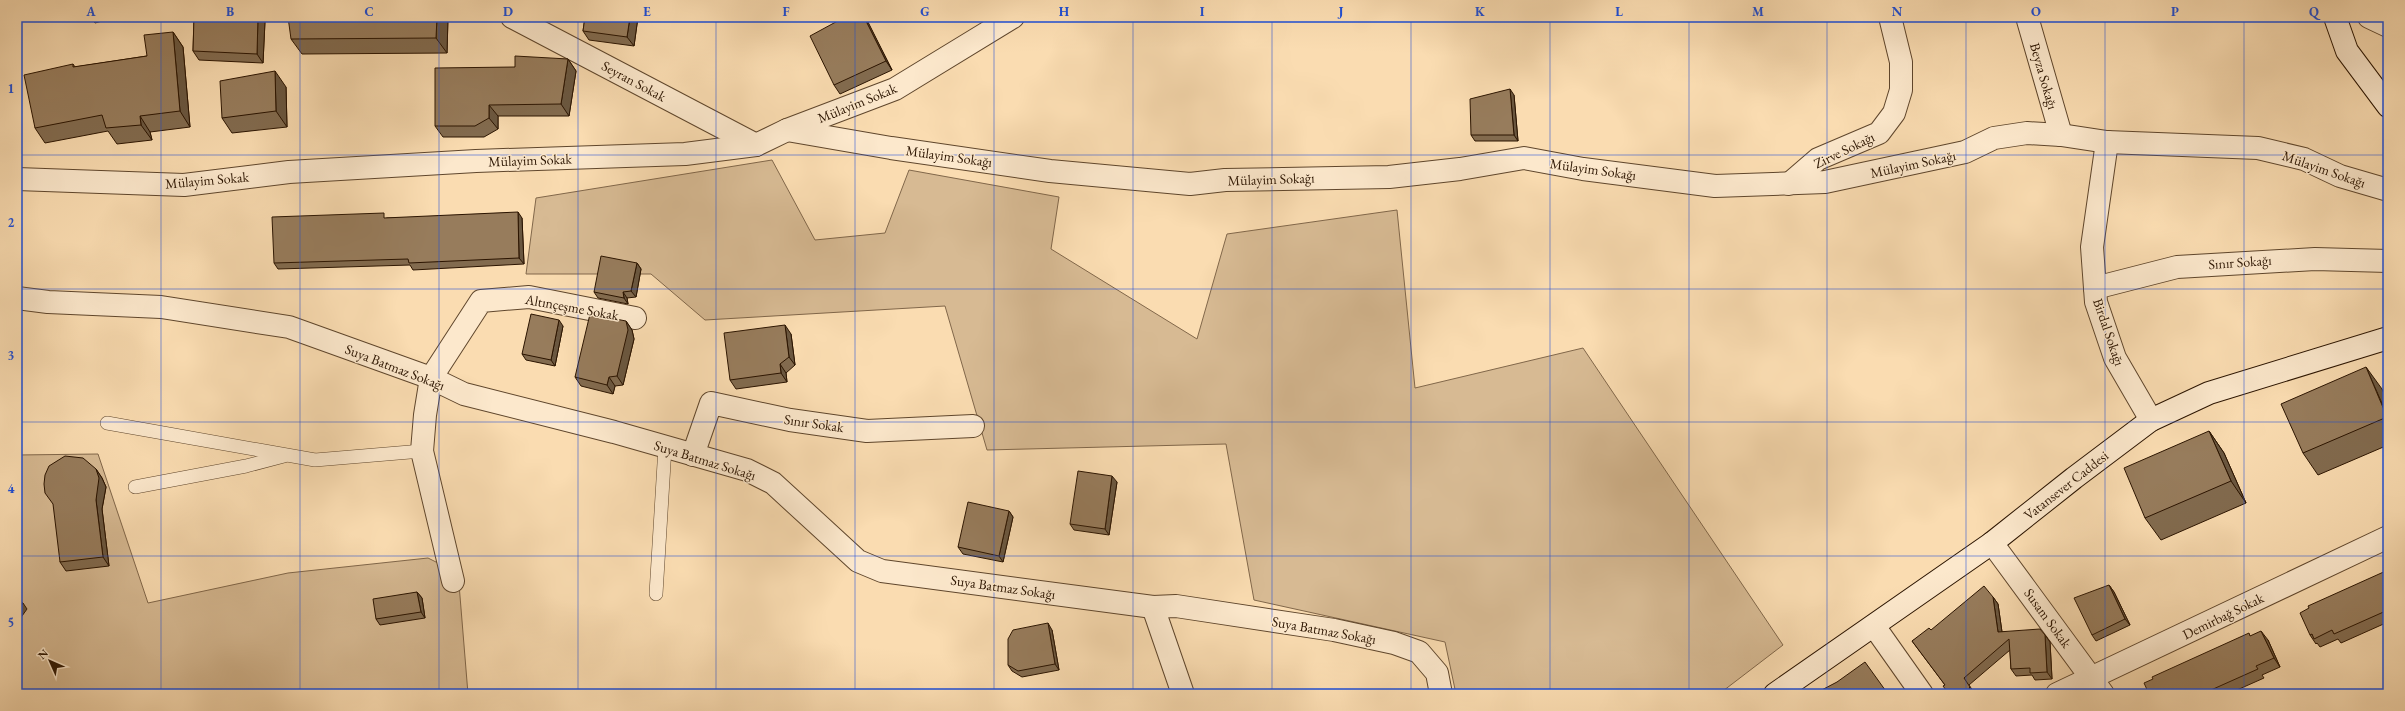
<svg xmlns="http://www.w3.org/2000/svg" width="2405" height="711" viewBox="0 0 2405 711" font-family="'EB Garamond',serif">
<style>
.green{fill:#d7ba93;stroke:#81674a}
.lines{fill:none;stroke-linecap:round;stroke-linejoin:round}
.lane-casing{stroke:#5f462c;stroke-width:14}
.street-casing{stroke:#5f462c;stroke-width:24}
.secondary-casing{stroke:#2b1400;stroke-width:24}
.lane{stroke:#fce8cc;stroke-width:13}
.street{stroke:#fce8cc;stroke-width:22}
.secondary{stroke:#fce8cc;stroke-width:22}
.wall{fill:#826b4f;stroke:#2b1400}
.shaded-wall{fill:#6a5740;stroke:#2b1400}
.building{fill:#977c5c;stroke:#2b1400}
.grid{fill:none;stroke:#1d4ed8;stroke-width:1;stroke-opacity:0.55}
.labels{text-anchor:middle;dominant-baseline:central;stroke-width:3;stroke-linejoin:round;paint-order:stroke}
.street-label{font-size:14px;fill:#2b1400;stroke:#fce8cc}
.neatline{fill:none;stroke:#1d4ed8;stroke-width:1.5}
.grid-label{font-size:13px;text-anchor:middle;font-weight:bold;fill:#1d4ed8}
</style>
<rect width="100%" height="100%" fill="#fadcb1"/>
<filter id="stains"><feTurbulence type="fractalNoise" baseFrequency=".005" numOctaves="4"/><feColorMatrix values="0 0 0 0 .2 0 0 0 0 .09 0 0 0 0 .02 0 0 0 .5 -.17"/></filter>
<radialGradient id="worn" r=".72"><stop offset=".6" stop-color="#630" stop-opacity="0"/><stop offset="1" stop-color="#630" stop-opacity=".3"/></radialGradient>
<!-- green -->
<g class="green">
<polygon points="772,160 815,240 885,233 909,170 1059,197 1051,249 1197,339 1227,234 1397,210 1415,388 1583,348 1783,645 1719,694 1456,694 1445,642 1254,600 1226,444 987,450 945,306 705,320 651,274 526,274 536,198"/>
<polygon points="98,454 148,603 288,573 428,558 440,564 459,584 468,694 17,694 17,455"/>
</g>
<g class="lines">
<defs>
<g id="lane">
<polyline points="107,423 315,460 422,451"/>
<polyline points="135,487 246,466 284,456"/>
<polyline points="656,594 665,447"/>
</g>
<g id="street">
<polyline points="512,17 756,145"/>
<polyline points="2027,17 2061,135"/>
<polyline points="2369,17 2388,26"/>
<polyline points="787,130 891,148 1050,171 1190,184 1225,180 1389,177 1460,169 1524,158 1583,169 1715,186 1825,182 1965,152 1994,138 2027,133 2061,135 2107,142 2258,148 2304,159 2340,176 2388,190"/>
<polyline points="2107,142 2092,247 2096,302 2115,358 2151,420"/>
<polyline points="17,179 184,185 289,172 476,161 685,154 756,145 787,130 895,89 1013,17"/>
<polyline points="1789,184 1818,159 1879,133 1894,113 1901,90 1901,62 1890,17"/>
<polyline points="2095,288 2177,267 2315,259 2388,261"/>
<polyline points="17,298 48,302 161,307 289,327 431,378 464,394 614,432 747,470 773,483 858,561 882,571 1153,607 1176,606 1334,630 1394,643 1419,652 1437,673 1441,694"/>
<polyline points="693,455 711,403 790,420 867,431 973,426"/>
<polyline points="1992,543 2103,694"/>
<polyline points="453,581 422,451 425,415 431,378 481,301 529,297 635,318"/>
<polyline points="1153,607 1183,694"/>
<polyline points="1874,626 1922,694"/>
<polyline points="2057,694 2388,537"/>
</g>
<g id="secondary">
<polyline points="2335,17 2347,51 2388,106"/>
<polyline points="1775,694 1992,543 2074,478 2151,420 2209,393 2388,338"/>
</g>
</defs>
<!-- lane casing -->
<use href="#lane" class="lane-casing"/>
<!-- street casing -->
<use href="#street" class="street-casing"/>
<!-- secondary casing -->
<use href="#secondary" class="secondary-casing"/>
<!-- lane -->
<use href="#lane" class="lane"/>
<!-- street -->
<use href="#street" class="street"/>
<!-- secondary -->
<use href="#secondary" class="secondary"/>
</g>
<!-- wall -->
<g class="wall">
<polygon points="17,17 26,17 17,19"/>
<polygon points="90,17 117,17 95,23"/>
<polygon points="134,17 161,17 136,20"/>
<polygon points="194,17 262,17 265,21 263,63 199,60 193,51"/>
<polygon points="448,17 447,53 302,54 291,39"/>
<polygon points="585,17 638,17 634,46 589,40 583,31"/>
<polygon points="865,17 892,70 840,94 834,85"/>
<polygon points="173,32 183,47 190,127 150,132 152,140 117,144 108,131 45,143 35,128 73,64 75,67 147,56"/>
<polygon points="568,59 576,71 569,116 498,116 498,129 484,137 443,137 435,126 515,67"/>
<polygon points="286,87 287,127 232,133 222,118"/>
<polygon points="1514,95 1518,141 1475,141 1471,135"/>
<polygon points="387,218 522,218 524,264 413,270 410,265 278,269 274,263"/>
<polygon points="637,263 641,269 636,297 627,298 628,304 598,298 594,292"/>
<polygon points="626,321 632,330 634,339 623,385 615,386 613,394 581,386 575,377"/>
<polygon points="563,326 555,366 526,360 522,354"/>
<polygon points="791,334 795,365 786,373 787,382 736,389 730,380"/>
<polygon points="2382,389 2388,404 2388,445 2318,475 2303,453"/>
<polygon points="2209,431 2224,453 2246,503 2161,540 2145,518"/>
<polygon points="96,469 102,478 106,487 102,509 109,566 66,571 60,562"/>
<polygon points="1117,482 1109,535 1074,530 1070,524"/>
<polygon points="1009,511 1013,517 1003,562 963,554 958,547"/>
<polygon points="2388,570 2388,622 2341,643 2338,639 2320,647 2317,643 2316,644 2310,635"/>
<polygon points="2109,585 2114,592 2130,625 2096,641 2092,635"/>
<polygon points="417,592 422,598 425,618 380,625 376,619"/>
<polygon points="1993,597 1998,604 2002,632 2045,635 2050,642 2052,679 2035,680 2032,675 2016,676 2011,669 2010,650 1969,685 1975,694 1949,694 1945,685 1912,641"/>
<polygon points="1052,630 1059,670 1022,677 1012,671 1008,665"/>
<polygon points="2251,636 2268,640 2280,667 2262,675 2264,678 2228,694 2149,694"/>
</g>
<!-- shaded-wall -->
<g class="shaded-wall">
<polygon points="258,17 262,17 265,21 263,63 257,54"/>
<polygon points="437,17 448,17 447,53 436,38"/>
<polygon points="630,17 638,17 634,46 627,37"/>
<polygon points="864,17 865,17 866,18 892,70 886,61"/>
<polygon points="173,32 183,47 190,127 180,111"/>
<polygon points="568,59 576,71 569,116 561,104"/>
<polygon points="275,71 286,87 287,127 276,111"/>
<polygon points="1510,89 1514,95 1518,141 1514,135"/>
<polygon points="489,105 498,116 498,129 489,118"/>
<polygon points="140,116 150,132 152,140 141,125"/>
<polygon points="518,212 522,218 524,264 519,258"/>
<polygon points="637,263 641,269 636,297 631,291"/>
<polygon points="623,292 627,298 628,304 624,298"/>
<polygon points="559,320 563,326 555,366 551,360"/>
<polygon points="626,321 632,330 634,339 623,385 617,376"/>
<polygon points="785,325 791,334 795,365 789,357"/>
<polygon points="780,364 786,373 787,382 781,373"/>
<polygon points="2366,367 2382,389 2388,404 2388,417"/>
<polygon points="609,377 615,386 613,394 607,385"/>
<polygon points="2209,431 2224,453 2246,503 2231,481"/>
<polygon points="96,469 102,478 106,487 102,509 109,566 103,557 96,500"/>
<polygon points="1112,476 1117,482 1109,535 1105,529"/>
<polygon points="1009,511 1013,517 1003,562 999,556"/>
<polygon points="2109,585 2114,592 2130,625 2125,619"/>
<polygon points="417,592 422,598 425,618 421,612"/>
<polygon points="1993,597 1998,604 2003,639 1998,632"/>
<polygon points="23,603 27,609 17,623 17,611"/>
<polygon points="1048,623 1052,630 1059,670 1055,664"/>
<polygon points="2261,631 2268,640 2280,667 2274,658"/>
<polygon points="2045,635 2050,642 2052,679 2047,672"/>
</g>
<!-- building -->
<g class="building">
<polygon points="194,17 258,17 257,54 193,51"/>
<polygon points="288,17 437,17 436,38 291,39"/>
<polygon points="585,17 630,17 627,37 583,31"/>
<polygon points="845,17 864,17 886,61 834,85 810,36"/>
<polygon points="173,32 180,111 140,116 141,125 106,128 102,115 35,128 24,75 73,64 73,67 147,56 144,35"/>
<polygon points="515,56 568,59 561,104 489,105 489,118 475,126 435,126 435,68 515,67"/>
<polygon points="275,71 276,111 222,118 220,81"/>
<polygon points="1510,89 1514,135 1471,135 1470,99"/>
<polygon points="518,212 519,258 409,263 408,259 274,263 272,217 384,213 384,218"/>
<polygon points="601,256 637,263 631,291 623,292 624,298 594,292"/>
<polygon points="531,314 559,320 551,360 522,354"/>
<polygon points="590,314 626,321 628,330 617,376 609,377 607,385 575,377"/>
<polygon points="785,325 789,357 780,364 781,373 730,380 724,333"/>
<polygon points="2366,367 2387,417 2303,453 2281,404"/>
<polygon points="2209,431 2231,481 2145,518 2124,468"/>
<polygon points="65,456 83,458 96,469 99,478 96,500 103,557 60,562 53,504 45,493 44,484 45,475 49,466"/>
<polygon points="1078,471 1112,476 1105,529 1070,524"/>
<polygon points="968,502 1009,511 999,556 958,547"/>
<polygon points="2388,570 2388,610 2334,634 2332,630 2314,639 2312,634 2310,635 2300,613 2309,608 2308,606"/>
<polygon points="2109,585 2125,619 2092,635 2074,598"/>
<polygon points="1984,586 1993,597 1998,632 2040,629 2045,635 2047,672 2030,673 2030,668 2011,669 2009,639 1964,678 1970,687 1969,688 1973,694 1949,694 1943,686 1945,685 1912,641 1929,628 1931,630"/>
<polygon points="417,592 421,612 376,619 373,599"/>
<polygon points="17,599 23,603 17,611"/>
<polygon points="1048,623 1055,664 1018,671 1008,665 1008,639 1013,630"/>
<polygon points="2261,631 2274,658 2256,666 2258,669 2202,694 2149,694 2144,683 2153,679 2152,677 2249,633 2250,636"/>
<polygon points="1865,662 1888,694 1814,694 1837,682"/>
<polygon points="1892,692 1894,694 1889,694"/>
</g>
<!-- grid -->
<path class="grid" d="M 161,17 L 161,694M 300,17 L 300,694M 439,17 L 439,694M 578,17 L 578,694M 716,17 L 716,694M 855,17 L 855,694M 994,17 L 994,694M 1133,17 L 1133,694M 1272,17 L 1272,694M 1411,17 L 1411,694M 1550,17 L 1550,694M 1689,17 L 1689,694M 1827,17 L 1827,694M 1966,17 L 1966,694M 2105,17 L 2105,694M 2244,17 L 2244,694M 17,155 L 2388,155M 17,289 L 2388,289M 17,422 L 2388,422M 17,556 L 2388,556"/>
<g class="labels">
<!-- street labels -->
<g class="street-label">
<text transform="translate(2044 76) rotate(74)">Beyza Sokağı</text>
<text transform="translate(634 81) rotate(28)">Seyran Sokak</text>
<text transform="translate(857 103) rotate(-22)">Mülayim Sokak</text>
<text transform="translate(1844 150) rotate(-26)">Zirve Sokağı</text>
<text transform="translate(949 156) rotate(8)">Mülayim Sokağı</text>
<text transform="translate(530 160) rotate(-2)">Mülayim Sokak</text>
<text transform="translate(1913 164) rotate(-12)">Mülayim Sokağı</text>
<text transform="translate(1593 169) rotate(8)">Mülayim Sokağı</text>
<text transform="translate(2324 169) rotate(19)">Mülayim Sokağı</text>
<text transform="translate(1271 179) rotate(-2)">Mülayim Sokağı</text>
<text transform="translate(207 180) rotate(-5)">Mülayim Sokak</text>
<text transform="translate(2240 262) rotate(-4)">Sınır Sokağı</text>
<text transform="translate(572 307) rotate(10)">Altınçeşme Sokak</text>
<text transform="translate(2109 332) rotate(71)">Birdal Sokağı</text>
<text transform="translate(395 367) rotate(21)">Suya Batmaz Sokağı</text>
<text transform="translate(814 423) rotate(8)">Sınır Sokak</text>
<text transform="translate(705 460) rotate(17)">Suya Batmaz Sokağı</text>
<text transform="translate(2066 485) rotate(-38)">Vatansever Caddesi</text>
<text transform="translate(1003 587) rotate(8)">Suya Batmaz Sokağı</text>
<text transform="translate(2223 616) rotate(-26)">Demirbağ Sokak</text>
<text transform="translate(2048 618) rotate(54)">Susam Sokak</text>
<text transform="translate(1324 630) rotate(10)">Suya Batmaz Sokağı</text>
</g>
</g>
<!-- margin -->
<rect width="2405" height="711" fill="none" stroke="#fadcb1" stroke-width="44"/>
<!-- north arrow -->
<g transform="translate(50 661) rotate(315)" stroke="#fce8cc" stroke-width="3" paint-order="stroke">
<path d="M0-3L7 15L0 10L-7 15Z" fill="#2b1400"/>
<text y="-6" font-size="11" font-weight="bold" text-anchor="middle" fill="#2b1400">N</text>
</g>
<rect x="22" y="22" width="2361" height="667" class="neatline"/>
<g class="grid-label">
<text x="91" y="16">A</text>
<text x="230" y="16">B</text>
<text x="369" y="16">C</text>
<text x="508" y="16">D</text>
<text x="647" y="16">E</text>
<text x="786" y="16">F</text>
<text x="925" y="16">G</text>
<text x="1064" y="16">H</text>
<text x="1202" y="16">I</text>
<text x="1341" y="16">J</text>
<text x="1480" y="16">K</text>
<text x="1619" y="16">L</text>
<text x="1758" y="16">M</text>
<text x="1897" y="16">N</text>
<text x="2036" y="16">O</text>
<text x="2175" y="16">P</text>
<text x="2314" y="16">Q</text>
<text x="11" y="93">1</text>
<text x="11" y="227">2</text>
<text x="11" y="360">3</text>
<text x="11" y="493">4</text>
<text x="11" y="627">5</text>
</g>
<rect width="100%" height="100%" filter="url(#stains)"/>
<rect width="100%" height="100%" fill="url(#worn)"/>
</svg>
